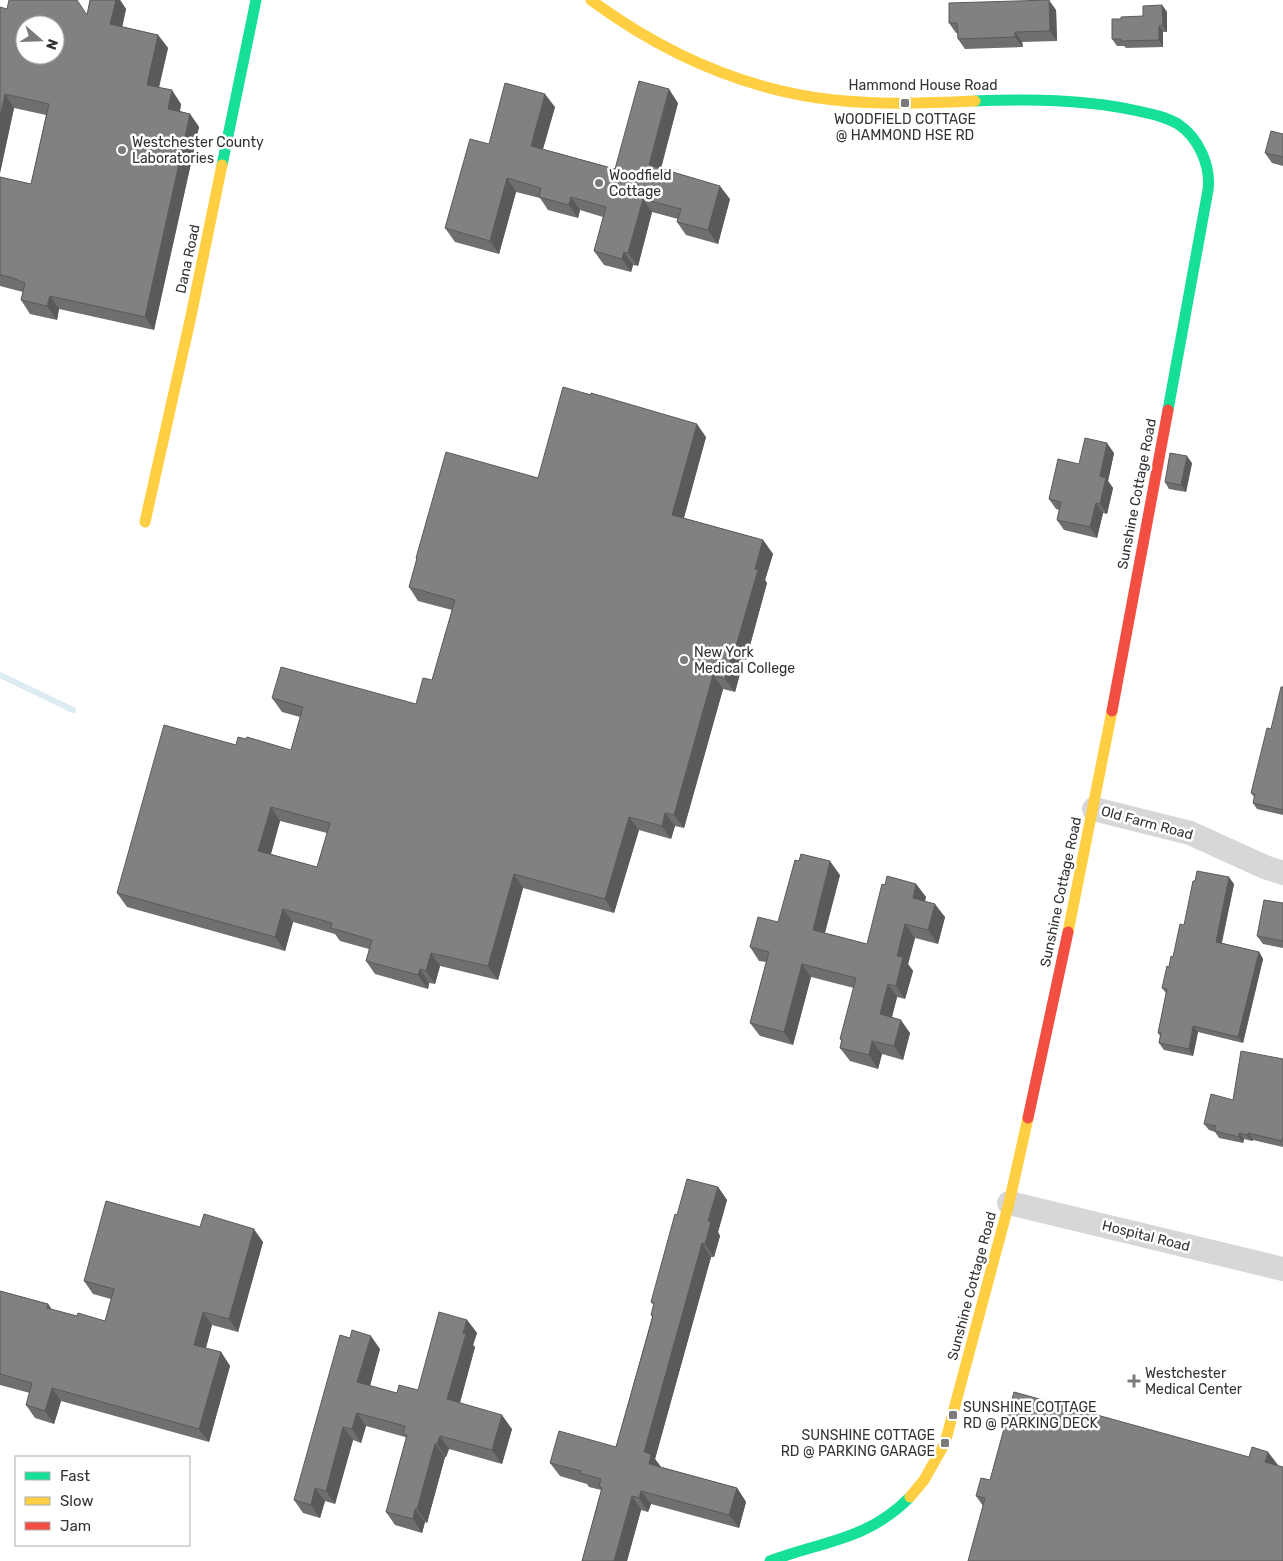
<svg xmlns="http://www.w3.org/2000/svg" width="1283" height="1561" viewBox="0 0 1283 1561" font-family="Rubik,sans-serif">
<style>
.lines{fill:none;stroke-linecap:round;stroke-linejoin:round}
.stream{stroke:#ddebf3;stroke-width:6}
.street{stroke:#d7d7d7;stroke-width:24}
.fast{stroke:#16e098;stroke-width:11}
.slow{stroke:#ffcf43;stroke-width:11}
.jam{stroke:#f24e42;stroke-width:11}
.wall{fill:#6f6f6f;fill-rule:evenodd}
.shaded-wall{fill:#5a5a5a}
.building{fill:#818181;stroke:#5a5a5a;fill-rule:evenodd}
.poi-dot{fill:#7a7a7a;stroke:#fff;stroke-width:2}
.labels{text-anchor:middle;dominant-baseline:central;stroke-width:5;stroke-linejoin:round;paint-order:stroke}
.street-label{font-size:14px;fill:#333;stroke:#fff}
.poi-label{font-size:14px;fill:#333;stroke:#fff;text-anchor:start}
</style>
<rect width="100%" height="100%" fill="#fff"/>
<g class="lines">
<!-- stream -->
<polyline class="stream" points="0,675 73,710"/>
<!-- street -->
<g class="street">
<polyline points="1094,809 1190,833 1265,867 1283,873"/>
<polyline points="1009,1203 1283,1269"/>
</g>
<!-- fast -->
<g class="fast">
<path d="M 975,101 C 1030,99 1084,99 1138,111 C 1152,114 1166,117 1178,124 C 1199,138 1211,166 1208,190 L 1168,410"/>
<polyline points="222,165 256,0"/>
<path d="M 770,1561 C 823,1541 868,1540 910,1497"/>
</g>
<!-- slow -->
<g class="slow">
<path d="M 591,0 C 663,53 744,90 834,100 C 881,105 928,103 975,101"/>
<polyline points="145,522 191,316 222,165"/>
<polyline points="1068,932 1112,711"/>
<polyline points="910,1497 924,1480 945,1443 1009,1203 1028,1118"/>
</g>
<!-- jam -->
<g class="jam">
<polyline points="1112,711 1168,410"/>
<polyline points="1028,1118 1068,932"/>
</g>
</g>
<!-- wall -->
<g class="wall">
<polygon points="90,0 120,0 126,9 122,27 158,35 168,48 159,88 181,104 180,111 190,114 199,127 154,330 59,309 57,320 30,314 21,300 23,292 0,286 0,177 31,184 46,115 14,108 0,173 7,9 87,14"/>
<polygon points="1162,5 1167,12 1167,32 1163,32 1163,47 1126,48 1124,46 1117,46 1112,39 1143,16"/>
<polygon points="1056,10 1057,41 1022,42 1023,47 965,49 958,39 958,33 956,33 949,23"/>
<polygon points="678,103 661,169 730,199 718,244 686,235 677,222 678,219 652,212 638,266 633,265 631,272 604,265 594,251 603,217 580,210 578,218 548,210 540,198 516,192 499,254 455,242 445,228 489,144 555,107 543,149 615,169"/>
<polygon points="1283,134 1283,166 1272,163 1265,153"/>
<path d="M 706,437 L 684,518 L 763,540 L 773,554 L 765,580 L 767,583 L 746,660 L 744,659 L 735,692 L 723,689 L 684,828 L 675,826 L 671,839 L 639,830 L 614,913 L 523,888 L 498,980 L 440,966 L 435,984 L 429,983 L 428,989 L 375,974 L 366,961 L 369,949 L 340,941 L 335,934 L 293,922 L 285,951 L 127,907 L 117,893 L 236,745 L 291,750 L 300,717 L 282,712 L 272,698 L 416,704 L 432,680 L 452,610 L 418,601 L 409,587 L 417,559 L 416,558 L 538,478 ZM 280,821 L 327,833 L 317,867 L 271,854 Z"/>
<polygon points="1114,453 1108,481 1113,488 1107,514 1103,513 1097,538 1064,530 1057,520 1059,510 1056,509 1049,499 1079,464"/>
<polygon points="1192,463 1186,492 1169,489 1165,482"/>
<polygon points="1283,687 1283,815 1257,809 1253,803 1254,797 1251,793 1271,729"/>
<polygon points="840,875 825,933 867,944 885,885 916,884 926,897 925,901 945,917 938,944 915,938 908,964 913,971 905,999 897,997 892,1017 910,1033 903,1060 882,1054 878,1069 850,1061 840,1048 842,1041 840,1039 854,988 811,977 793,1045 760,1036 750,1023 766,962 759,961 750,947 778,922"/>
<polygon points="1234,884 1222,943 1259,952 1263,959 1243,1043 1198,1032 1193,1056 1164,1050 1159,1043 1160,1036 1158,1033 1166,993 1162,988 1184,925"/>
<polygon points="1283,903 1283,948 1263,944 1257,936"/>
<polygon points="1283,1059 1283,1147 1253,1140 1252,1141 1244,1139 1243,1143 1219,1138 1215,1132 1209,1130 1204,1124"/>
<polygon points="718,1187 727,1200 718,1232 720,1236 714,1257 711,1257 655,1459 661,1467 737,1488 746,1502 739,1528 651,1504 648,1512 641,1510 627,1561 582,1561 601,1490 589,1487 587,1484 560,1476 550,1463 616,1447 652,1317 651,1315 654,1306 651,1302 677,1215"/>
<polygon points="200,1227 263,1242 238,1332 212,1325 206,1348 221,1352 230,1366 209,1442 61,1401 54,1424 35,1418 26,1405 30,1393 0,1385 0,1291 48,1304 52,1310 77,1316 105,1321 111,1299 93,1294 84,1281"/>
<polygon points="467,1320 477,1333 473,1345 475,1347 460,1403 512,1429 502,1464 449,1449 446,1457 445,1457 427,1523 425,1522 422,1533 395,1525 386,1512 406,1438 405,1437 366,1426 361,1443 353,1440 335,1504 325,1501 320,1518 303,1513 294,1500 350,1338 380,1349 370,1386 397,1393 418,1390"/>
<polygon points="1278,1465 983,1506 976,1496 990,1480"/>
</g>
<!-- shaded-wall -->
<g class="shaded-wall">
<polygon points="116,0 120,0 126,9 120,37 110,24"/>
<polygon points="1049,0 1056,10 1057,41 1050,31"/>
<polygon points="1162,5 1167,12 1167,32 1163,25"/>
<polygon points="1159,26 1163,32 1163,47 1159,40"/>
<polygon points="1015,32 1022,42 1023,47 1015,37"/>
<polygon points="158,35 168,48 156,98 147,85"/>
<polygon points="669,89 678,103 658,178 649,165"/>
<polygon points="172,90 181,104 178,122 168,109"/>
<polygon points="5,94 14,108 0,173 0,117"/>
<polygon points="545,94 555,107 540,159 531,146"/>
<polygon points="190,114 199,127 154,330 145,317"/>
<polygon points="507,178 516,192 499,254 490,241"/>
<polygon points="720,186 730,199 718,244 708,230"/>
<polygon points="571,197 580,210 578,218 569,205"/>
<polygon points="643,199 652,212 638,266 628,253"/>
<polygon points="624,252 633,265 631,272 622,259"/>
<polygon points="50,296 59,309 57,320 47,306"/>
<polygon points="697,424 706,437 681,528 672,515"/>
<polygon points="1107,443 1114,453 1108,481 1113,488 1107,514 1100,504 1100,476"/>
<polygon points="1187,456 1192,463 1186,492 1181,485"/>
<polygon points="1096,503 1103,513 1097,538 1090,527"/>
<polygon points="763,540 773,554 765,580 767,583 746,660 736,646 755,569"/>
<polygon points="734,646 744,659 735,692 725,679"/>
<polygon points="713,675 723,689 684,828 674,815"/>
<polygon points="271,807 280,821 268,864 258,851"/>
<polygon points="665,813 675,826 671,839 662,826"/>
<polygon points="629,817 639,830 614,913 605,899"/>
<polygon points="830,861 840,875 822,943 813,930"/>
<polygon points="514,874 523,888 498,980 488,966"/>
<polygon points="1229,877 1234,884 1220,949 1216,942"/>
<polygon points="916,884 926,897 922,911 913,898"/>
<polygon points="935,904 945,917 938,944 928,930"/>
<polygon points="283,909 293,922 285,951 275,937"/>
<polygon points="905,924 915,938 908,964 913,971 905,999 896,986 897,956"/>
<polygon points="1259,952 1263,959 1243,1043 1238,1037"/>
<polygon points="431,953 440,966 435,984 426,971"/>
<polygon points="802,964 811,977 793,1045 784,1032"/>
<polygon points="420,969 429,983 428,989 418,975"/>
<polygon points="888,984 897,997 889,1028 880,1014"/>
<polygon points="901,1020 910,1033 903,1060 894,1046"/>
<polygon points="1193,1026 1198,1032 1193,1056 1189,1049"/>
<polygon points="872,1041 882,1054 878,1069 869,1055"/>
<polygon points="1239,1133 1244,1139 1243,1143 1239,1137"/>
<polygon points="1248,1133 1253,1140 1252,1141 1247,1135"/>
<polygon points="718,1187 727,1200 718,1232 720,1236 714,1257 705,1244 708,1221"/>
<polygon points="254,1229 263,1242 238,1332 229,1319"/>
<polygon points="702,1243 711,1257 655,1459 661,1467 649,1464 644,1452"/>
<polygon points="48,1304 57,1317 47,1308"/>
<polygon points="203,1312 212,1325 203,1358 194,1345"/>
<polygon points="467,1320 477,1333 473,1345 475,1347 457,1413 447,1399"/>
<polygon points="371,1336 380,1349 367,1396 357,1382"/>
<polygon points="221,1352 230,1366 209,1442 199,1429"/>
<polygon points="52,1388 61,1401 54,1424 45,1411"/>
<polygon points="357,1413 366,1426 361,1443 352,1429"/>
<polygon points="502,1415 512,1429 502,1464 492,1450"/>
<polygon points="343,1427 353,1440 335,1504 326,1491"/>
<polygon points="440,1436 449,1449 446,1457 437,1444"/>
<polygon points="435,1444 445,1457 427,1523 417,1509"/>
<polygon points="1268,1452 1278,1465 1275,1476 1265,1462"/>
<polygon points="315,1488 325,1501 320,1518 311,1505"/>
<polygon points="737,1488 746,1502 739,1528 729,1515"/>
<polygon points="641,1491 651,1504 648,1512 639,1498"/>
<polygon points="632,1496 641,1510 627,1561 614,1561"/>
<polygon points="415,1509 425,1522 422,1533 413,1519"/>
</g>
<!-- building -->
<g class="building">
<path d="M 9,0 L 77,0 L 87,15 L 90,0 L 116,0 L 110,24 L 158,35 L 147,85 L 172,90 L 168,109 L 190,114 L 145,317 L 50,296 L 47,306 L 21,300 L 25,283 L 10,277 L 0,275 L 0,177 L 31,184 L 49,104 L 5,94 L 0,117 L 0,7 L 7,9 ZM 25,25 L 55,25 L 55,55 L 25,55 Z"/>
<polygon points="1049,0 1050,31 1015,32 1015,37 958,39 957,23 949,23 949,3"/>
<polygon points="1162,5 1163,25 1159,26 1159,40 1121,41 1121,39 1112,39 1112,19 1121,19 1121,17 1143,16 1143,6"/>
<polygon points="639,81 669,89 649,165 720,186 708,230 677,222 681,209 643,199 628,253 624,252 622,259 594,251 606,207 571,197 569,205 539,197 541,188 507,178 490,241 445,228 470,139 489,144 505,83 545,94 531,146 615,169"/>
<polygon points="1271,131 1283,134 1283,157 1265,153"/>
<path d="M 563,387 L 591,395 L 591,393 L 697,424 L 672,515 L 763,540 L 755,569 L 758,570 L 736,646 L 734,646 L 725,679 L 713,675 L 674,815 L 665,813 L 662,826 L 629,817 L 605,899 L 514,874 L 488,966 L 431,953 L 426,971 L 420,969 L 418,975 L 366,961 L 372,940 L 331,928 L 332,923 L 283,909 L 275,937 L 117,893 L 164,725 L 236,745 L 238,737 L 246,739 L 247,737 L 291,750 L 303,707 L 272,698 L 281,667 L 416,704 L 423,678 L 432,680 L 455,600 L 409,587 L 417,558 L 416,558 L 446,452 L 538,478 ZM 271,807 L 330,823 L 317,867 L 258,851 Z"/>
<polygon points="1085,438 1107,443 1100,476 1106,478 1100,504 1096,503 1090,527 1057,520 1061,502 1049,499 1058,459 1079,464"/>
<polygon points="1170,453 1187,456 1181,485 1165,482"/>
<polygon points="1281,687 1283,687 1283,810 1253,803 1255,794 1251,793 1267,728 1271,729"/>
<polygon points="801,854 830,861 813,930 867,944 882,884 885,885 887,876 916,884 913,898 935,904 928,930 905,924 897,956 903,957 896,986 888,984 880,1014 901,1020 894,1046 872,1041 869,1055 840,1048 842,1039 840,1039 856,978 802,964 784,1032 750,1023 769,952 750,947 758,917 778,922 795,860 799,861"/>
<polygon points="1197,871 1229,877 1216,942 1259,952 1238,1037 1193,1026 1189,1049 1159,1043 1161,1033 1158,1033 1167,989 1162,988 1167,966 1169,967 1171,956 1173,957 1180,924 1184,925 1193,881 1195,881"/>
<polygon points="1264,900 1283,903 1283,941 1257,936"/>
<polygon points="1241,1051 1283,1059 1283,1137 1282,1141 1248,1133 1247,1135 1239,1133 1239,1137 1215,1131 1216,1126 1204,1124 1211,1094 1233,1100"/>
<polygon points="687,1179 718,1187 708,1221 711,1222 705,1244 702,1243 644,1452 651,1454 649,1464 737,1488 729,1515 641,1491 639,1498 632,1496 614,1561 582,1561 602,1488 599,1486 601,1479 580,1473 581,1471 550,1463 559,1431 616,1447 653,1316 651,1315 654,1303 651,1302 675,1214 677,1215"/>
<polygon points="106,1201 200,1227 204,1214 254,1229 229,1319 203,1312 194,1345 221,1352 199,1429 52,1388 45,1411 26,1405 32,1383 0,1374 0,1291 48,1304 47,1308 77,1316 78,1313 105,1321 114,1289 84,1281"/>
<polygon points="439,1312 467,1320 463,1333 466,1334 447,1399 502,1415 492,1450 440,1436 437,1444 435,1444 417,1509 415,1509 413,1519 386,1512 407,1435 403,1434 405,1426 357,1413 352,1429 343,1427 326,1491 315,1488 311,1505 294,1500 340,1335 350,1338 352,1330 371,1336 357,1382 397,1393 399,1385 418,1390"/>
<polygon points="1014,1392 1249,1457 1252,1447 1268,1452 1265,1462 1283,1467 1283,1561 968,1561 985,1498 976,1496 981,1478 990,1480"/>
</g>
<!-- markers -->
<g class="poi-dot">
<rect x="900" y="98" width="10" height="10" rx="2.5"/>
<circle cx="122" cy="150" r="5"/>
<circle cx="599" cy="183" r="5"/>
<circle cx="684" cy="660" r="5"/>
<path d="M1131.5 1373.5h5v5h5v5h-5v5h-5v-5h-5v-5h5z"/>
<rect x="948" y="1410" width="10" height="10" rx="2.5"/>
<rect x="940" y="1438" width="10" height="10" rx="2.5"/>
</g>
<g class="labels">
<!-- street labels -->
<g class="street-label">
<text x="923" y="85">Hammond House Road</text>
<text transform="translate(188 259) rotate(-78)">Dana Road</text>
<text transform="translate(1137 494) rotate(-79)">Sunshine Cottage Road</text>
<text transform="translate(1147 823) rotate(15)">Old Farm Road</text>
<text transform="translate(1061 892) rotate(-78)">Sunshine Cottage Road</text>
<text transform="translate(1146 1236) rotate(14)">Hospital Road</text>
<text transform="translate(972 1286) rotate(-75)">Sunshine Cottage Road</text>
</g>
<!-- poi labels -->
<g class="poi-label">
<text x="905" y="119" text-anchor="middle">WOODFIELD COTTAGE<tspan x="905" dy="16">@ HAMMOND HSE RD</tspan></text>
<text x="132" y="142">Westchester County<tspan x="132" dy="16">Laboratories</tspan></text>
<text x="609" y="175">Woodfield<tspan x="609" dy="16">Cottage</tspan></text>
<text x="694" y="652">New York<tspan x="694" dy="16">Medical College</tspan></text>
<text x="1145" y="1373">Westchester<tspan x="1145" dy="16">Medical Center</tspan></text>
<text x="963" y="1407">SUNSHINE COTTAGE<tspan x="963" dy="16">RD @ PARKING DECK</tspan></text>
<text x="935" y="1435" text-anchor="end">SUNSHINE COTTAGE<tspan x="935" dy="16">RD @ PARKING GARAGE</tspan></text>
</g>
</g>
<!-- legend -->
<rect x="15" y="1456" width="175" height="90" fill="#ffffff" stroke="#adadad"/>
<rect x="25" y="1472" width="25" height="8" fill="#16e098" stroke="#adadad"/>
<text x="60" y="1481" font-size="15" fill="#333333">Fast</text>
<rect x="25" y="1497" width="25" height="8" fill="#ffcf43" stroke="#adadad"/>
<text x="60" y="1506" font-size="15" fill="#333333">Slow</text>
<rect x="25" y="1522" width="25" height="8" fill="#f24e42" stroke="#adadad"/>
<text x="60" y="1531" font-size="15" fill="#333333">Jam</text>
<!-- north arrow -->
<g transform="translate(40 40) rotate(110)"><circle r="24" fill="#ffffff" stroke="#adadad"/>
<path d="M0-4L9 19L0 12L-9 19Z" fill="#7a7a7a"/>
<text y="-8" font-size="14" font-weight="bold" text-anchor="middle" fill="#333333">N</text>
</g>
</svg>
